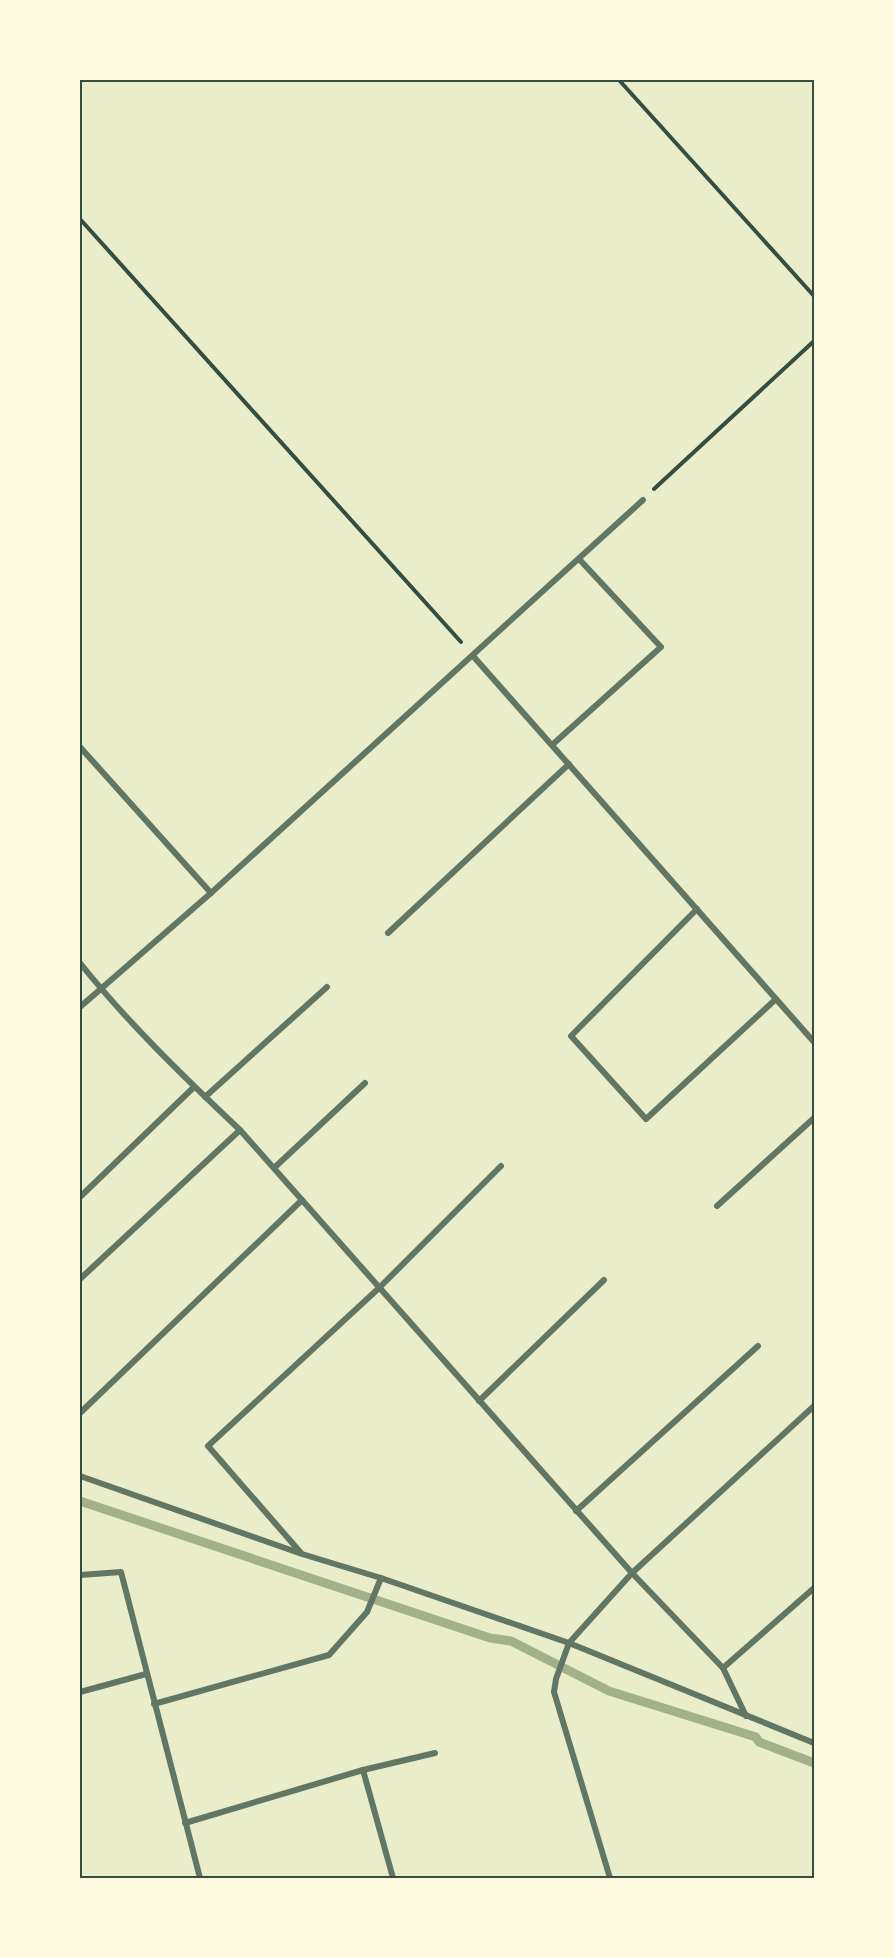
<svg xmlns="http://www.w3.org/2000/svg" width="894" height="1958" viewBox="0 0 894 1958" font-family="'Public Sans',sans-serif">
<style>
.lines{fill:none;stroke-linecap:round;stroke-linejoin:round}
.stream{stroke:#a3b18a;stroke-width:9}
.path{stroke:#344e41;stroke-width:4}
.minor{stroke:#617663;stroke-width:6}
.neatline{fill:none;stroke:#344e41;stroke-width:2}
</style>
<rect width="100%" height="100%" fill="#e9edc9"/>
<g class="lines">
<!-- stream -->
<polyline class="stream" points="80,1501 490,1638 511,1641 609,1691 756,1737 759,1742 814,1763"/>
<!-- path -->
<g class="path">
<polyline points="619,80 814,296"/>
<polyline points="80,219 461,642"/>
<polyline points="654,489 814,341"/>
</g>
<!-- minor -->
<g class="minor">
<polyline points="473,656 814,1042"/>
<polyline points="552,745 661,647 579,559"/>
<polyline points="80,747 211,893"/>
<polyline points="697,909 571,1036 646,1119 776,999"/>
<polyline points="388,933 569,764"/>
<path d="M 80,963 C 128,1023 184,1077 240,1130 L 632,1573 L 723,1668 L 746,1716"/>
<polyline points="80,1007 211,893 643,500"/>
<polyline points="205,1097 327,987"/>
<polyline points="274,1168 365,1083"/>
<polyline points="80,1197 194,1087"/>
<polyline points="717,1206 814,1118"/>
<polyline points="80,1279 240,1130"/>
<polyline points="479,1401 604,1280"/>
<polyline points="80,1413 302,1200"/>
<polyline points="80,1476 302,1554 381,1578 569,1643 814,1743"/>
<polyline points="576,1511 758,1346"/>
<polyline points="301,1553 208,1446 379,1288 501,1166"/>
<polyline points="80,1575 121,1572 200,1878"/>
<polyline points="723,1668 814,1588"/>
<polyline points="80,1692 146,1674"/>
<polyline points="154,1704 329,1655 367,1612 381,1578"/>
<polyline points="363,1770 393,1878"/>
<polyline points="185,1823 363,1770 435,1753"/>
<polyline points="610,1878 554,1692 556,1679 569,1643 632,1573 814,1406"/>
</g>
</g>
<!-- border -->
<rect width="894" height="1958" fill="none" stroke="#fefae0" stroke-width="162"/>
<rect x="81" y="81" width="732" height="1796" class="neatline"/>
</svg>
